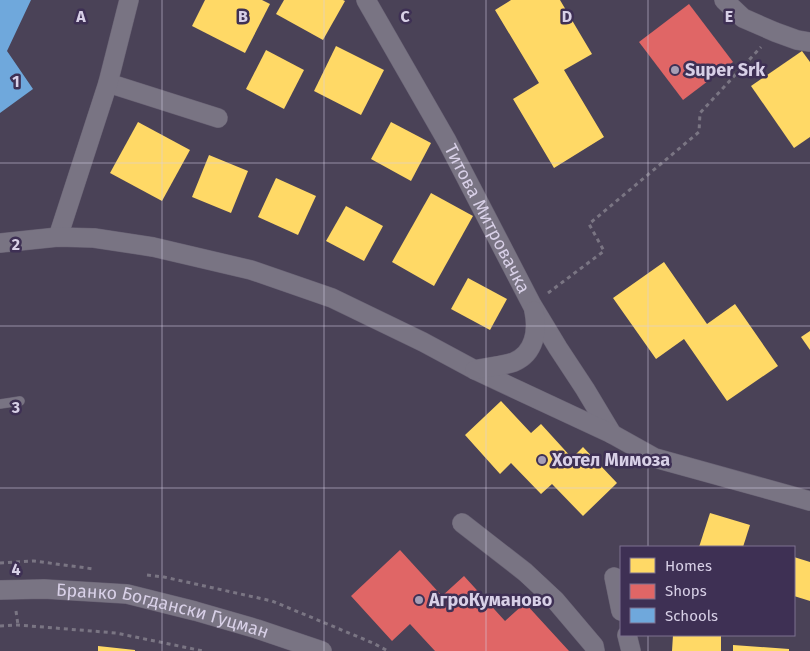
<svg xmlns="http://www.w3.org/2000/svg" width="810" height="651" viewBox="0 0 810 651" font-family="'Fira Sans',sans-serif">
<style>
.homes{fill:#ffd966}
.shops{fill:#e06666}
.schools{fill:#6fa8dc}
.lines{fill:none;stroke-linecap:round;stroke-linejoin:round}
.lane-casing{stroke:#686173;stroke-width:10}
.street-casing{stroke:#686173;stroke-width:20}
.path{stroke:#7a7583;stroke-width:3;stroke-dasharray:4 4;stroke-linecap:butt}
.lane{stroke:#797483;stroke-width:9}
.street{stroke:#797483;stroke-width:19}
.grid{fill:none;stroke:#d8d0e7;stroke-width:1;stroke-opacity:0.55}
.poi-dot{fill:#a69eb5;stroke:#3e3054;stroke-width:2}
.labels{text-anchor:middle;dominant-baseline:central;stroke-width:5;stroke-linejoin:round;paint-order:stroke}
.poi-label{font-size:18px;font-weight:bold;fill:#d8d0e7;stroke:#3e3054;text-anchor:start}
.street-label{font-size:18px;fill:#d8d0e7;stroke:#3e3054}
.grid-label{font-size:16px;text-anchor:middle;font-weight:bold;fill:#d8d0e7;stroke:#3e3054;stroke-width:5;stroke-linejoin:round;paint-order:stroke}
</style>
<rect width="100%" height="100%" fill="#4a4257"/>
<!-- homes -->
<g class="homes">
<polygon points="205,0 262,0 270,4 245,53 192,26"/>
<polygon points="284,0 343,0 345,1 323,40 276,14"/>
<polygon points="511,0 560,0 592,54 564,70 604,137 554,168 513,99 539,83 495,10"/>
<polygon points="336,46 384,70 361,115 314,91"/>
<polygon points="266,50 304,70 284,109 246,89"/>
<polygon points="802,51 810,62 810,137 794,148 751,86"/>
<polygon points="138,122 190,150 162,201 110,173"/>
<polygon points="391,122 431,143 411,181 371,159"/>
<polygon points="209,155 248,171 231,213 192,197"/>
<polygon points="276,178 316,196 298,235 258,217"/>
<polygon points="431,193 473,216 434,286 392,262"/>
<polygon points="346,206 383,226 364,261 326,241"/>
<polygon points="664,262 707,324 735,304 778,366 727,401 684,339 656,359 613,298"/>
<polygon points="468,278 507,299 490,330 451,309"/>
<polygon points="810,331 810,350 801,337"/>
<polygon points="501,401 531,433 541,424 572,458 583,447 617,483 583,516 552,484 541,494 511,463 500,474 465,435"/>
<polygon points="710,513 750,525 743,547 699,547"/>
<polygon points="794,557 810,562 810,601 794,596"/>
<polygon points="673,635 721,635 721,651 672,651"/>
<polygon points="733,645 789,649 789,651 733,651"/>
<polygon points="98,646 135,650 135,651 98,651"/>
</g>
<!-- shops -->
<g class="shops">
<polygon points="689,4 733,62 683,100 639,42"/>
<polygon points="400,550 442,596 464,576 505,621 525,603 569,651 435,651 410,624 392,641 351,596"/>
</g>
<!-- schools -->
<polygon class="schools" points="0,0 31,0 7,51 33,89 0,113"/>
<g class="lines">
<defs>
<polyline id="lane" points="0,404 20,401"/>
<g id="street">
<path id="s1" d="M 366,0 L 447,141 L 532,305 L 558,348 L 585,389 L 612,434"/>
<polyline points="724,0 743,18 775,32 797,40 810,42"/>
<polyline points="108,83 218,118"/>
<polyline points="58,237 108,83 129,0"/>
<polyline points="0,243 58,237 94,238 153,247 251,270 332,298 423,342 475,370 612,434 655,458 810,501"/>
<path d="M 475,370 C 487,367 503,366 514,362 C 535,353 538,330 534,311"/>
<polyline points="462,523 525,572 555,600 594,646 595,651"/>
<polyline points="614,577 621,611"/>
<path id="s2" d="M 0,590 L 44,589 L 127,594 L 195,611 L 257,629 L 322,651"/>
<polyline points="627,635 631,651"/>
</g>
</defs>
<!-- lane casing -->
<use href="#lane" class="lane-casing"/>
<!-- street casing -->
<use href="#street" class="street-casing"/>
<!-- path -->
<g class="path">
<polyline points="548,293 604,251 589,224 699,132 700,113 761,47"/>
<polyline points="0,563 34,561 94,569"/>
<polyline points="147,575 164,577 272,601 373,643 388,651"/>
<polyline points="16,611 18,625"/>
<polyline points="0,626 18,625 116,633 203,651"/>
</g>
<!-- lane -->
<use href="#lane" class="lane"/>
<!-- street -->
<use href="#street" class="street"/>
</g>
<!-- grid -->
<path class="grid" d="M 162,0 L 162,651M 324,0 L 324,651M 486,0 L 486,651M 648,0 L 648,547M 0,163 L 810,163M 0,326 L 810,326M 0,488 L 810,488M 648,635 L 648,651"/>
<!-- markers -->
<g class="poi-dot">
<circle cx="675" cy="70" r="5"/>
<circle cx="542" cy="460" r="5"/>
<circle cx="419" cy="600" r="5"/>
</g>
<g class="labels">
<!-- poi labels -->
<g class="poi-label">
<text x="685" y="70">Super Srk</text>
<text x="552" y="460">Хотел Мимоза</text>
<text x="429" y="600">АгроКуманово</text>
</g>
<!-- street labels -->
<g class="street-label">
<text stroke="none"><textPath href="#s1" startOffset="250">Титова Митровачка</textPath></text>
<text stroke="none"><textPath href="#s2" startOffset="165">Бранко Богдански Гуцман</textPath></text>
</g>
</g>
<g class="grid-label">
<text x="81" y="22">A</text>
<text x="243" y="22">B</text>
<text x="405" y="22">C</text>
<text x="567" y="22">D</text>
<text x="729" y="22">E</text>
<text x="16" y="87">1</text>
<text x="16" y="250">2</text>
<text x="16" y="413">3</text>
<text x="16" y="575">4</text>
</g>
<!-- legend -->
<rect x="620" y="546" width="175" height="90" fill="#3e3054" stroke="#7c708f"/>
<rect x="630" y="558" width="25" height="15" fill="#ffd966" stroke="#7c708f"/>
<text x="665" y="571" font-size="15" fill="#d8d0e7">Homes</text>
<rect x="630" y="584" width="25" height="15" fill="#e06666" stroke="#7c708f"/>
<text x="665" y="596" font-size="15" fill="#d8d0e7">Shops</text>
<rect x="630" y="608" width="25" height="15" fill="#6fa8dc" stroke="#7c708f"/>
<text x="665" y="621" font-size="15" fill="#d8d0e7">Schools</text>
</svg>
